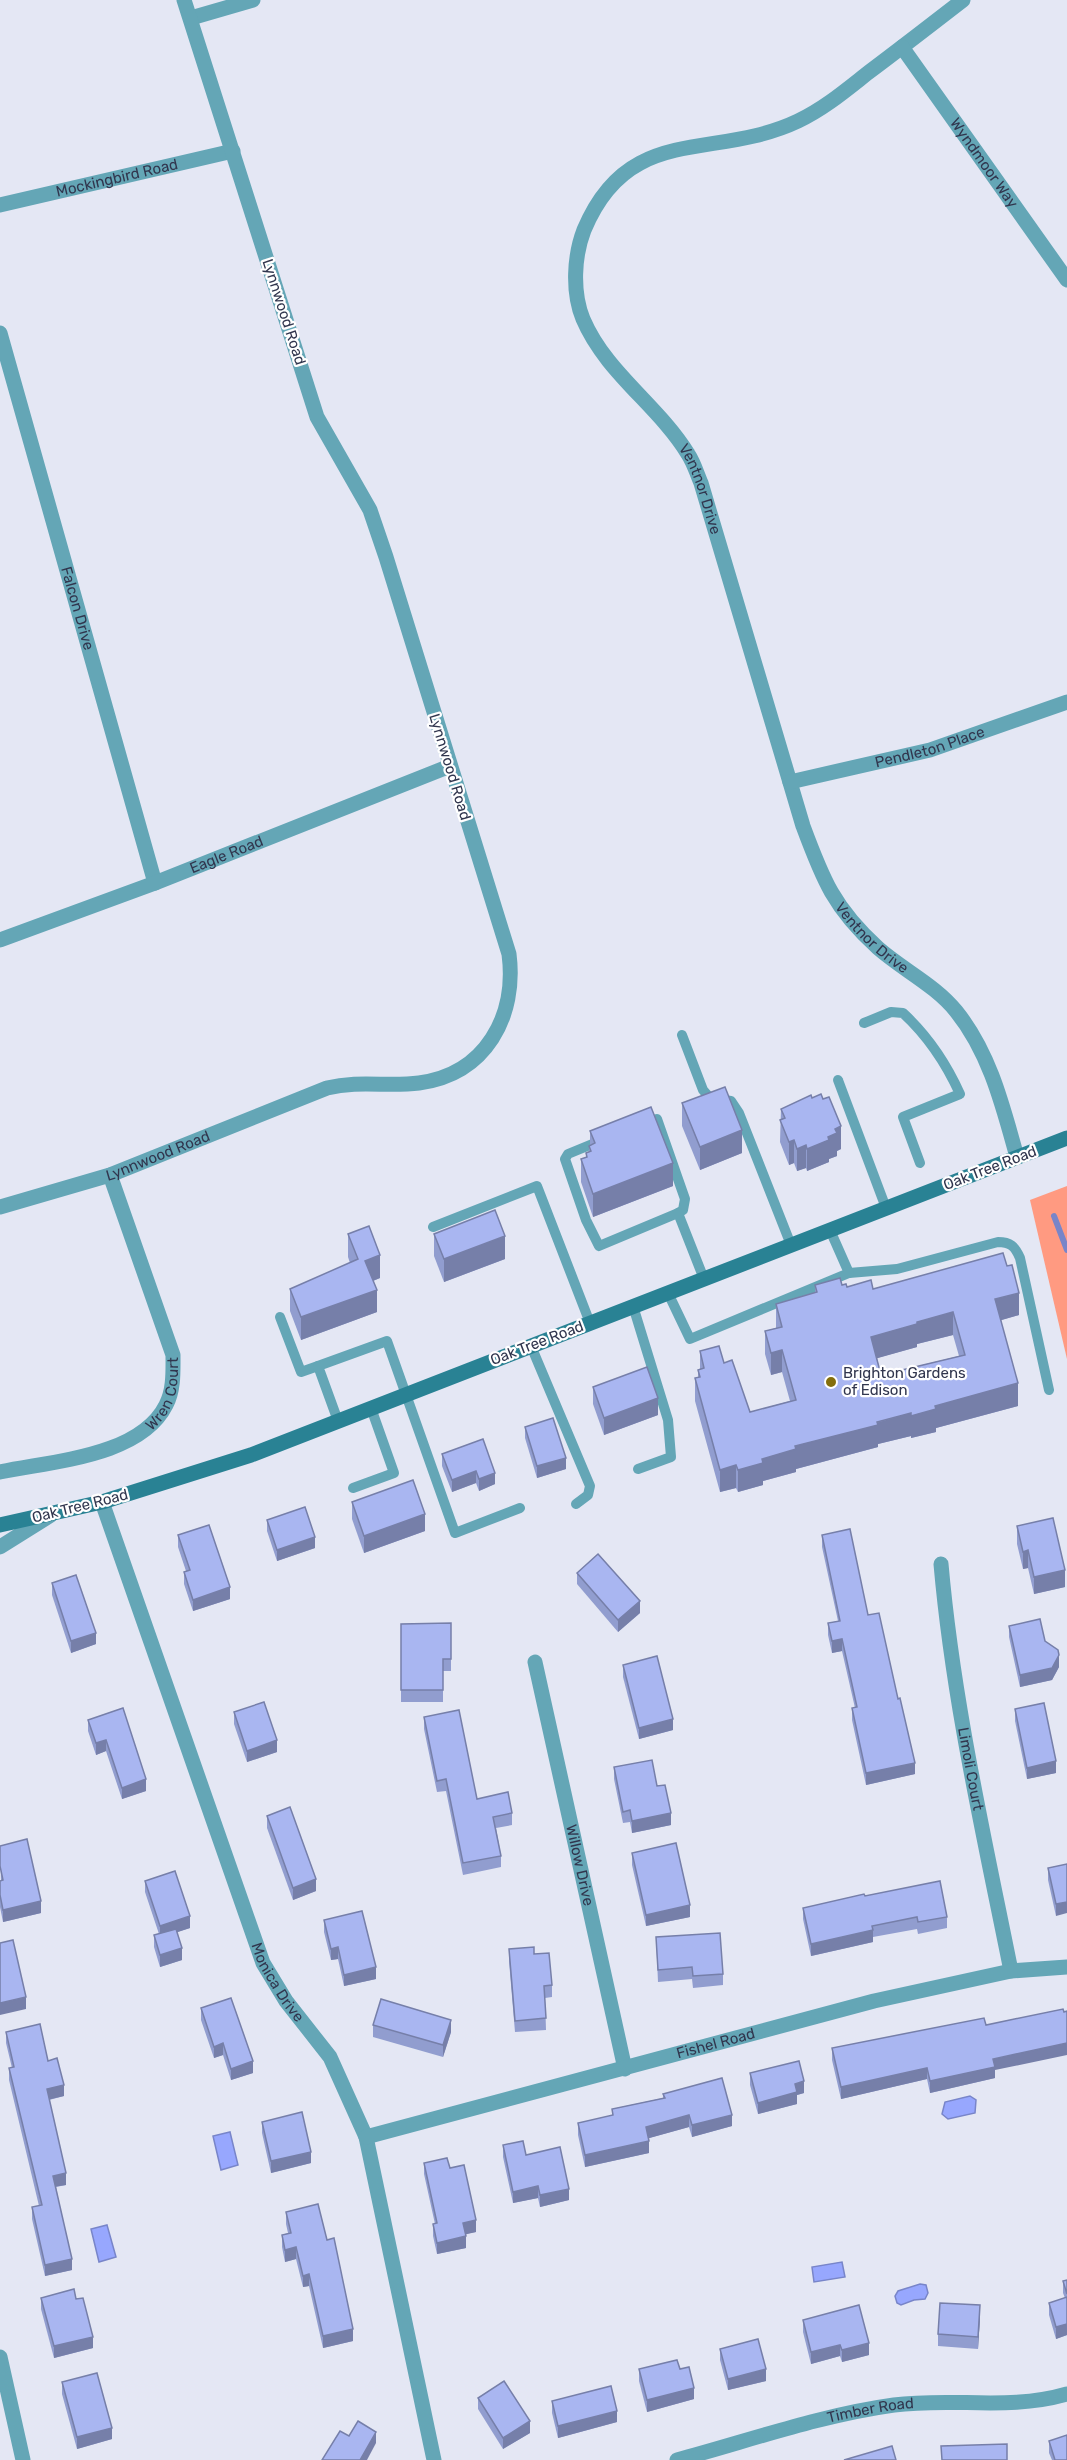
<svg xmlns="http://www.w3.org/2000/svg" width="1067" height="2460" viewBox="0 0 1067 2460" font-family="Rubik,sans-serif">
<style>
.forest{fill:#ff9a81}
.water{fill:#97a7fe;stroke:#7885c9;stroke-width:1.5}
.lines{fill:none;stroke-linecap:round;stroke-linejoin:round}
.stream{stroke:#7885c9;stroke-width:6}
.service{stroke:#64a6b6;stroke-width:10}
.minor{stroke:#64a6b6;stroke-width:15}
.secondary{stroke:#298294;stroke-width:15}
.wall{fill:#919dcf;fill-rule:evenodd}
.shaded-wall{fill:#767fa9}
.building{fill:#a9b6f1;stroke:#767fa9;stroke-width:1.5;fill-rule:evenodd}
.poi-dot{fill:#846e0c;stroke:#fff;stroke-width:2}
.labels{text-anchor:middle;dominant-baseline:central;stroke-width:4.5;stroke-linejoin:round;paint-order:stroke}
.street-label{font-size:15px;fill:#31364e;stroke:#fff}
.poi-label{font-size:15px;fill:#31364e;stroke:#fff;text-anchor:start}
</style>
<rect width="100%" height="100%" fill="#e4e7f4"/>
<!-- forest -->
<polygon class="forest" points="1067,1186 1067,1359 1030,1200"/>
<!-- water -->
<g class="water">
<polygon points="970,2096 976,2100 975,2113 948,2119 942,2114 945,2102"/>
<polygon points="230,2132 238,2165 221,2170 213,2136"/>
<polygon points="107,2225 116,2257 99,2262 91,2229"/>
<polygon points="842,2262 845,2277 814,2282 812,2267"/>
<polygon points="920,2284 926,2285 928,2293 925,2299 914,2300 901,2305 897,2303 895,2296 898,2291"/>
</g>
<g class="lines">
<!-- stream -->
<polyline class="stream" points="1054,1216 1067,1250"/>
<!-- service -->
<g class="service">
<path d="M 864,1023 L 891,1012 L 903,1013 C 929,1037 946,1063 960,1094 L 903,1117 L 920,1163"/>
<polyline points="682,1035 703,1090 710,1098 731,1101 739,1113 791,1245"/>
<polyline points="838,1080 886,1208"/>
<polyline points="645,1123 657,1119 685,1199 683,1210 678,1213"/>
<polyline points="602,1140 568,1154 565,1159 586,1220 599,1246 678,1213 704,1279"/>
<polyline points="433,1227 537,1186 590,1323"/>
<path d="M 849,1273 L 897,1269 L 998,1242 C 1010,1242 1015,1246 1020,1258 L 1049,1390"/>
<polyline points="668,1293 690,1339 849,1273 830,1230"/>
<polyline points="633,1306 668,1420 671,1457 638,1469"/>
<polyline points="280,1317 301,1372 318,1366"/>
<polyline points="531,1346 590,1486 588,1495 576,1504"/>
<polyline points="338,1421 318,1366 387,1341 455,1533 520,1508"/>
<polyline points="353,1488 394,1473 371,1408"/>
</g>
<!-- minor -->
<g class="minor">
<path id="s1" d="M 963,0 C 932,24 901,48 869,72 C 846,90 825,108 798,121 C 714,161 629,122 584,230 C 574,256 572,292 583,319 C 606,373 658,405 688,454 C 694,463 697,474 701,483 L 803,826 C 823,880 834,908 878,948 C 903,970 935,985 956,1011 C 990,1053 1003,1107 1017,1157"/>
<polyline points="191,18 253,0"/>
<path id="s2" d="M 902,47 L 1067,280"/>
<path id="s3" d="M 0,205 L 233,151"/>
<path id="s4" d="M 0,333 L 155,883"/>
<path id="s5" d="M 790,782 L 930,750 L 1067,702"/>
<path id="s6" d="M 0,940 L 155,883 L 450,766"/>
<path id="s7" d="M 0,1207 L 110,1175 L 327,1088 C 359,1080 388,1087 419,1083 C 486,1074 517,1016 509,954 L 386,557 L 370,510 L 317,417 L 184,0"/>
<path id="s8" d="M 0,1472 C 51,1461 140,1457 166,1405 C 174,1390 173,1371 173,1355 L 110,1175"/>
<path id="s9" d="M 102,1502 L 263,1963 L 286,2001 L 330,2057 L 366,2137 L 434,2460"/>
<polyline points="0,1547 51,1515"/>
<path id="s10" d="M 941,1564 C 953,1701 984,1836 1011,1971"/>
<path id="s11" d="M 535,1662 L 625,2069"/>
<path id="s12" d="M 366,2137 L 874,2001 L 1011,1971 L 1067,1967"/>
<polyline points="0,2357 23,2460"/>
<path id="s13" d="M 677,2460 C 748,2441 821,2415 894,2405 C 953,2397 1009,2411 1067,2394"/>
</g>
<!-- secondary -->
<polyline class="secondary" points="0,1525 102,1502 251,1455 1067,1138"/>
</g>
<!-- wall -->
<g class="wall">
<polygon points="682,1103 742,1153 700,1170 682,1126"/>
<polygon points="781,1109 841,1149 837,1151 837,1156 829,1159 829,1162 807,1171 806,1168 797,1171 794,1163 789,1165 780,1142"/>
<polygon points="590,1131 673,1186 593,1217 581,1182 581,1159 586,1157 586,1153 589,1152 589,1146 590,1145"/>
<polygon points="348,1234 380,1278 373,1281 377,1312 301,1340 290,1311 290,1289 350,1263 348,1257"/>
<polygon points="434,1234 505,1259 444,1282 434,1256"/>
<path d="M 815,1285 L 842,1285 L 847,1287 L 873,1289 L 1019,1315 L 1001,1320 L 1018,1406 L 936,1428 L 936,1432 L 911,1438 L 911,1436 L 878,1444 L 878,1447 L 796,1469 L 796,1472 L 763,1481 L 763,1485 L 738,1492 L 736,1488 L 720,1492 L 695,1401 L 695,1378 L 698,1377 L 698,1370 L 700,1370 L 700,1351 L 724,1363 L 750,1412 L 790,1401 L 782,1372 L 771,1375 L 765,1354 L 765,1331 L 776,1328 L 776,1304 L 815,1293 ZM 953,1335 L 959,1356 L 881,1375 L 877,1358 L 917,1347 L 917,1344 Z"/>
<polygon points="593,1387 658,1415 604,1435 593,1404"/>
<polygon points="525,1427 566,1469 537,1478 525,1438"/>
<polygon points="483,1439 495,1484 479,1491 476,1483 452,1492 442,1466 442,1454"/>
<polygon points="352,1502 425,1531 364,1553 352,1519"/>
<polygon points="267,1520 315,1548 277,1561 267,1531"/>
<polygon points="1017,1526 1065,1587 1034,1594 1028,1568 1023,1569 1017,1544"/>
<polygon points="178,1535 230,1599 193,1611 184,1584 184,1572 186,1571 178,1547"/>
<polygon points="822,1535 868,1615 915,1774 866,1785 852,1720 852,1708 855,1708 842,1651 832,1653 828,1635 828,1623 838,1621 822,1547"/>
<polygon points="577,1573 640,1613 618,1632 577,1584"/>
<polygon points="52,1583 96,1644 71,1653 52,1595"/>
<polygon points="451,1623 451,1671 443,1671 443,1702 401,1702 401,1624"/>
<polygon points="1009,1626 1045,1641 1059,1667 1052,1680 1020,1687 1009,1637"/>
<polygon points="623,1665 673,1730 639,1739 623,1677"/>
<polygon points="123,1708 146,1791 122,1799 106,1751 96,1755 88,1731 88,1720"/>
<polygon points="1015,1709 1056,1773 1027,1779 1015,1721"/>
<polygon points="234,1712 277,1752 247,1762 234,1724"/>
<polygon points="424,1717 477,1799 512,1813 512,1825 496,1828 501,1856 501,1867 463,1875 446,1791 437,1792 424,1729"/>
<polygon points="614,1767 657,1786 671,1825 632,1833 630,1822 623,1823 614,1779"/>
<polygon points="267,1816 316,1891 293,1900 267,1828"/>
<polygon points="0,1846 41,1913 3,1922 0,1907 0,1881 1,1881"/>
<polygon points="632,1853 690,1917 646,1926 632,1865"/>
<polygon points="1067,1864 1056,1916 1048,1880 1048,1868"/>
<polygon points="145,1881 190,1928 177,1932 182,1960 160,1967 154,1947 154,1935 159,1934 145,1892"/>
<polygon points="865,1896 947,1917 947,1928 918,1934 917,1929 873,1937 873,1942 811,1956 803,1919 803,1908"/>
<polygon points="324,1920 376,1979 344,1986 338,1959 331,1960 324,1932"/>
<polygon points="656,1937 723,1974 723,1985 693,1988 692,1979 658,1982"/>
<polygon points="509,1949 534,1954 552,1985 552,1997 545,1998 546,2030 515,2032 509,1961"/>
<polygon points="201,2008 253,2073 231,2080 223,2055 214,2058 201,2020"/>
<polygon points="373,2025 451,2032 443,2057 373,2037"/>
<polygon points="6,2032 48,2061 64,2096 49,2100 66,2185 56,2187 72,2270 45,2276 32,2219 32,2207 39,2206 9,2080 9,2068 12,2068 6,2043"/>
<polygon points="832,2048 995,2070 995,2078 930,2093 927,2079 841,2099 832,2060"/>
<polygon points="750,2073 804,2093 797,2095 797,2104 758,2114 750,2085"/>
<polygon points="663,2094 732,2126 692,2137 689,2127 649,2138 649,2153 585,2167 578,2135 578,2123 612,2116 612,2109 663,2098"/>
<polygon points="262,2122 311,2163 271,2173 262,2133"/>
<polygon points="503,2145 526,2155 569,2200 540,2207 538,2198 513,2203 503,2157"/>
<polygon points="424,2163 450,2168 476,2232 465,2234 466,2248 437,2254 433,2236 433,2224 435,2224 424,2174"/>
<polygon points="286,2212 353,2341 323,2348 309,2286 303,2287 296,2259 285,2262 282,2247 282,2235 288,2233 286,2224"/>
<polygon points="1067,2280 1067,2335 1056,2339 1049,2315 1049,2303 1065,2298 1063,2293 1063,2281"/>
<polygon points="41,2298 76,2299 93,2348 54,2358 41,2309"/>
<polygon points="980,2317 978,2349 938,2346 938,2334"/>
<polygon points="803,2320 869,2355 842,2362 840,2356 811,2364 803,2332"/>
<polygon points="720,2349 766,2381 728,2390 720,2360"/>
<polygon points="639,2369 680,2369 694,2399 647,2412 639,2381"/>
<polygon points="62,2382 112,2439 77,2449 62,2394"/>
<polygon points="478,2398 530,2433 503,2449 478,2409"/>
<polygon points="552,2401 617,2422 558,2438 552,2413"/>
<polygon points="1049,2441 1067,2460 1052,2460 1049,2453"/>
</g>
<!-- shaded-wall -->
<g class="shaded-wall">
<polygon points="841,1126 841,1149 837,1151 837,1156 829,1159 829,1162 807,1171 807,1149 828,1137 835,1129"/>
<polygon points="742,1130 742,1153 700,1170 700,1147"/>
<polygon points="794,1140 794,1163 789,1165 789,1142"/>
<polygon points="806,1145 806,1168 797,1171 797,1149"/>
<polygon points="673,1163 673,1186 593,1217 593,1194"/>
<polygon points="505,1236 505,1259 444,1282 444,1259"/>
<polygon points="380,1255 380,1278 365,1284 365,1261"/>
<polygon points="377,1290 377,1312 301,1340 301,1317"/>
<polygon points="1019,1293 1019,1315 995,1322 995,1299"/>
<polygon points="953,1312 953,1335 917,1344 917,1347 871,1360 871,1337 917,1322"/>
<polygon points="782,1350 782,1372 771,1375 771,1353"/>
<polygon points="1018,1383 1018,1406 936,1428 936,1432 911,1438 911,1416 935,1406"/>
<polygon points="658,1398 658,1415 604,1435 604,1418"/>
<polygon points="911,1413 911,1436 878,1444 878,1447 796,1469 796,1472 763,1481 763,1485 738,1492 738,1470 762,1459 795,1446"/>
<polygon points="566,1458 566,1469 537,1478 537,1466"/>
<polygon points="736,1465 736,1488 720,1492 720,1470"/>
<polygon points="476,1471 476,1483 452,1492 452,1480"/>
<polygon points="495,1473 495,1484 479,1491 479,1479"/>
<polygon points="425,1514 425,1531 364,1553 364,1536"/>
<polygon points="315,1537 315,1548 277,1561 277,1550"/>
<polygon points="1028,1550 1028,1568 1023,1569 1023,1552"/>
<polygon points="1065,1570 1065,1587 1034,1594 1034,1577"/>
<polygon points="230,1587 230,1599 193,1611 193,1600"/>
<polygon points="640,1601 640,1613 618,1632 618,1620"/>
<polygon points="96,1633 96,1644 71,1653 71,1641"/>
<polygon points="842,1639 842,1651 832,1653 832,1641"/>
<polygon points="1059,1655 1059,1667 1052,1680 1020,1687 1020,1675"/>
<polygon points="673,1719 673,1730 639,1739 639,1728"/>
<polygon points="106,1740 106,1751 96,1755 96,1743"/>
<polygon points="277,1740 277,1752 247,1762 247,1751"/>
<polygon points="1056,1761 1056,1773 1027,1779 1027,1768"/>
<polygon points="915,1763 915,1774 866,1785 866,1773"/>
<polygon points="146,1779 146,1791 122,1799 122,1788"/>
<polygon points="671,1813 671,1825 632,1833 632,1821"/>
<polygon points="316,1879 316,1891 293,1900 293,1888"/>
<polygon points="41,1901 41,1913 3,1922 3,1910"/>
<polygon points="1067,1902 1067,1913 1056,1916 1056,1904"/>
<polygon points="690,1905 690,1917 646,1926 646,1915"/>
<polygon points="190,1916 190,1928 160,1938 160,1926"/>
<polygon points="873,1930 873,1942 811,1956 811,1944"/>
<polygon points="338,1947 338,1959 331,1960 331,1949"/>
<polygon points="182,1948 182,1960 160,1967 160,1955"/>
<polygon points="376,1967 376,1979 344,1986 344,1975"/>
<polygon points="26,1997 26,2009 0,2015 0,2003"/>
<polygon points="451,2020 451,2032 443,2057 443,2045"/>
<polygon points="223,2043 223,2055 214,2058 214,2047"/>
<polygon points="1067,2043 1067,2055 995,2070 995,2078 930,2093 930,2081 993,2059"/>
<polygon points="253,2061 253,2073 231,2080 231,2069"/>
<polygon points="927,2068 927,2079 841,2099 841,2087"/>
<polygon points="804,2081 804,2093 797,2095 797,2104 758,2114 758,2103 795,2084"/>
<polygon points="64,2085 64,2096 47,2100 47,2089"/>
<polygon points="689,2115 689,2127 646,2139 646,2127"/>
<polygon points="732,2115 732,2126 692,2137 692,2125"/>
<polygon points="649,2141 649,2153 585,2167 585,2155"/>
<polygon points="311,2152 311,2163 271,2173 271,2161"/>
<polygon points="66,2173 66,2185 53,2187 53,2176"/>
<polygon points="538,2186 538,2198 513,2203 513,2192"/>
<polygon points="569,2189 569,2200 540,2207 540,2195"/>
<polygon points="476,2220 476,2232 463,2235 463,2223"/>
<polygon points="466,2236 466,2248 437,2254 437,2243"/>
<polygon points="296,2247 296,2259 285,2262 285,2250"/>
<polygon points="72,2259 72,2270 45,2276 45,2265"/>
<polygon points="309,2274 309,2286 303,2287 303,2276"/>
<polygon points="980,2305 980,2317 978,2349 978,2337"/>
<polygon points="1067,2324 1067,2335 1056,2339 1056,2327"/>
<polygon points="353,2329 353,2341 323,2348 323,2336"/>
<polygon points="93,2337 93,2348 54,2358 54,2346"/>
<polygon points="869,2343 869,2355 842,2362 842,2350"/>
<polygon points="840,2345 840,2356 811,2364 811,2352"/>
<polygon points="766,2369 766,2381 728,2390 728,2379"/>
<polygon points="694,2388 694,2399 647,2412 647,2400"/>
<polygon points="617,2411 617,2422 558,2438 558,2426"/>
<polygon points="530,2421 530,2433 503,2449 503,2438"/>
<polygon points="112,2428 112,2439 77,2449 77,2437"/>
<polygon points="376,2432 376,2443 367,2460 360,2460"/>
</g>
<!-- building -->
<g class="building">
<polygon points="725,1087 742,1130 700,1147 682,1103"/>
<polygon points="821,1094 823,1099 829,1097 841,1126 835,1129 837,1133 828,1137 829,1140 807,1149 806,1145 797,1149 794,1140 789,1142 780,1120 785,1118 781,1109 811,1095 812,1098"/>
<polygon points="651,1107 673,1163 593,1194 581,1159 587,1157 586,1153 591,1151 589,1146 595,1143 590,1131"/>
<polygon points="495,1210 505,1236 444,1259 434,1234"/>
<polygon points="369,1226 380,1255 365,1261 377,1290 301,1317 290,1289 358,1259 348,1234"/>
<path d="M 1003,1253 L 1007,1266 L 1012,1265 L 1019,1293 L 995,1299 L 1018,1383 L 935,1406 L 936,1409 L 911,1416 L 911,1413 L 877,1422 L 878,1425 L 795,1446 L 796,1449 L 762,1459 L 763,1463 L 738,1470 L 736,1465 L 720,1470 L 695,1378 L 700,1377 L 698,1370 L 704,1368 L 700,1351 L 719,1346 L 724,1363 L 732,1360 L 750,1412 L 796,1400 L 782,1350 L 771,1353 L 765,1331 L 782,1327 L 776,1304 L 817,1292 L 815,1285 L 840,1278 L 842,1285 L 846,1284 L 847,1287 L 871,1280 L 873,1289 ZM 953,1312 L 965,1355 L 881,1375 L 871,1337 L 917,1324 L 917,1322 Z"/>
<polygon points="647,1367 658,1398 604,1418 593,1387"/>
<polygon points="553,1418 566,1458 537,1466 525,1427"/>
<polygon points="483,1439 495,1473 479,1479 476,1471 452,1480 442,1454"/>
<polygon points="413,1480 425,1514 364,1536 352,1502"/>
<polygon points="305,1507 315,1537 277,1550 267,1520"/>
<polygon points="1053,1518 1065,1570 1034,1577 1028,1550 1023,1552 1017,1526"/>
<polygon points="209,1525 230,1587 193,1600 184,1572 190,1570 178,1535"/>
<polygon points="850,1529 868,1615 879,1613 898,1699 900,1698 915,1763 866,1773 852,1708 857,1707 842,1639 832,1641 828,1623 840,1621 822,1535"/>
<polygon points="598,1554 640,1601 618,1620 577,1573"/>
<polygon points="76,1575 96,1633 71,1641 52,1583"/>
<polygon points="1040,1619 1045,1641 1058,1650 1059,1655 1052,1668 1020,1675 1009,1626"/>
<polygon points="451,1623 451,1659 443,1659 443,1690 401,1690 401,1624"/>
<polygon points="657,1656 673,1719 639,1728 623,1665"/>
<polygon points="264,1702 277,1740 247,1751 234,1712"/>
<polygon points="1044,1703 1056,1761 1027,1768 1015,1709"/>
<polygon points="123,1708 146,1779 122,1788 106,1740 96,1743 88,1720"/>
<polygon points="459,1710 477,1799 508,1792 512,1813 493,1817 501,1856 463,1863 446,1779 437,1781 424,1717"/>
<polygon points="652,1760 657,1786 665,1785 671,1813 632,1821 630,1810 623,1812 614,1767"/>
<polygon points="290,1807 316,1879 293,1888 267,1816"/>
<polygon points="27,1839 41,1901 3,1910 0,1895 0,1881 3,1880 0,1866 0,1846"/>
<polygon points="676,1843 690,1905 646,1915 632,1853"/>
<polygon points="1067,1864 1067,1902 1056,1904 1048,1868"/>
<polygon points="175,1871 190,1916 160,1926 145,1881"/>
<polygon points="940,1881 947,1917 918,1922 917,1917 872,1926 873,1930 811,1944 803,1908 864,1894 865,1896"/>
<polygon points="362,1911 376,1967 344,1975 338,1947 331,1949 324,1920"/>
<polygon points="176,1929 182,1948 160,1955 154,1935"/>
<polygon points="720,1933 723,1974 693,1976 692,1967 658,1970 656,1937"/>
<polygon points="13,1940 26,1997 0,2003 0,1943"/>
<polygon points="534,1947 534,1954 549,1953 552,1985 544,1986 546,2018 515,2021 509,1949"/>
<polygon points="231,1998 253,2061 231,2069 223,2043 214,2047 201,2008"/>
<polygon points="381,1999 451,2020 443,2045 373,2025"/>
<polygon points="1063,2009 1064,2012 1067,2011 1067,2043 993,2059 995,2067 930,2081 927,2068 841,2087 832,2048 984,2018 986,2025"/>
<polygon points="40,2024 48,2061 57,2058 64,2085 47,2089 66,2173 53,2176 72,2259 45,2265 32,2207 42,2205 9,2068 14,2067 6,2032"/>
<polygon points="799,2061 804,2081 795,2084 797,2092 758,2103 750,2073"/>
<polygon points="722,2078 732,2115 692,2125 689,2115 646,2127 649,2141 585,2155 578,2123 613,2115 612,2109 665,2098 663,2094"/>
<polygon points="302,2112 311,2152 271,2161 262,2122"/>
<polygon points="523,2141 526,2155 560,2147 569,2189 540,2195 538,2186 513,2192 503,2145"/>
<polygon points="447,2158 450,2168 464,2165 476,2220 463,2223 466,2236 437,2243 433,2224 437,2223 424,2163"/>
<polygon points="318,2204 327,2240 334,2238 353,2329 323,2336 309,2274 303,2276 296,2247 285,2250 282,2235 291,2233 286,2212"/>
<polygon points="1067,2280 1067,2294 1063,2281"/>
<polygon points="74,2289 76,2299 83,2298 93,2337 54,2346 41,2298"/>
<polygon points="1067,2297 1067,2324 1056,2327 1049,2303"/>
<polygon points="940,2303 980,2305 978,2337 938,2334"/>
<polygon points="859,2305 869,2343 842,2350 840,2345 811,2352 803,2320"/>
<polygon points="758,2339 766,2369 728,2379 720,2349"/>
<polygon points="677,2360 680,2369 689,2367 694,2388 647,2400 639,2369"/>
<polygon points="97,2373 112,2428 77,2437 62,2382"/>
<polygon points="504,2381 530,2421 503,2438 478,2398"/>
<polygon points="611,2386 617,2411 558,2426 552,2401"/>
<polygon points="358,2421 376,2432 360,2460 322,2460 340,2431 349,2436"/>
<polygon points="1067,2435 1067,2460 1055,2460 1049,2441"/>
<polygon points="1007,2444 1007,2460 942,2460 941,2446"/>
<polygon points="892,2446 896,2460 844,2460"/>
</g>
<!-- markers -->
<circle class="poi-dot" cx="831" cy="1382" r="6"/>
<g class="labels">
<!-- street labels -->
<g class="street-label">
<text stroke="none"><textPath href="#s2" startOffset="142">Wyndmoor Way</textPath></text>
<text stroke="none"><textPath href="#s3" startOffset="120">Mockingbird Road</textPath></text>
<text transform="translate(284 312) rotate(72)">Lynnwood Road</text>
<text stroke="none"><textPath href="#s1" startOffset="758">Ventnor Drive</textPath></text>
<text stroke="none"><textPath href="#s4" startOffset="286">Falcon Drive</textPath></text>
<text stroke="none"><textPath href="#s5" startOffset="144">Pendleton Place</textPath></text>
<text transform="translate(450 767) rotate(73)">Lynnwood Road</text>
<text stroke="none"><textPath href="#s6" startOffset="242">Eagle Road</textPath></text>
<text stroke="none"><textPath href="#s1" startOffset="1244">Ventnor Drive</textPath></text>
<text stroke="none"><textPath href="#s7" startOffset="166">Lynnwood Road</textPath></text>
<text transform="translate(990 1168) rotate(-21)">Oak Tree Road</text>
<text transform="translate(537 1343) rotate(-21)">Oak Tree Road</text>
<text stroke="none"><textPath href="#s8" startOffset="195">Wren Court</textPath></text>
<text transform="translate(80 1506) rotate(-14)">Oak Tree Road</text>
<text stroke="none"><textPath href="#s10" startOffset="207">Limoli Court</textPath></text>
<text stroke="none"><textPath href="#s11" startOffset="208">Willow Drive</textPath></text>
<text stroke="none"><textPath href="#s9" startOffset="512">Monica Drive</textPath></text>
<text stroke="none"><textPath href="#s12" startOffset="362">Fishel Road</textPath></text>
<text stroke="none"><textPath href="#s13" startOffset="200">Timber Road</textPath></text>
</g>
<!-- poi labels -->
<g class="poi-label">
<text x="843" y="1373">Brighton Gardens<tspan x="843" dy="17">of Edison</tspan></text>
</g>
</g>
</svg>
